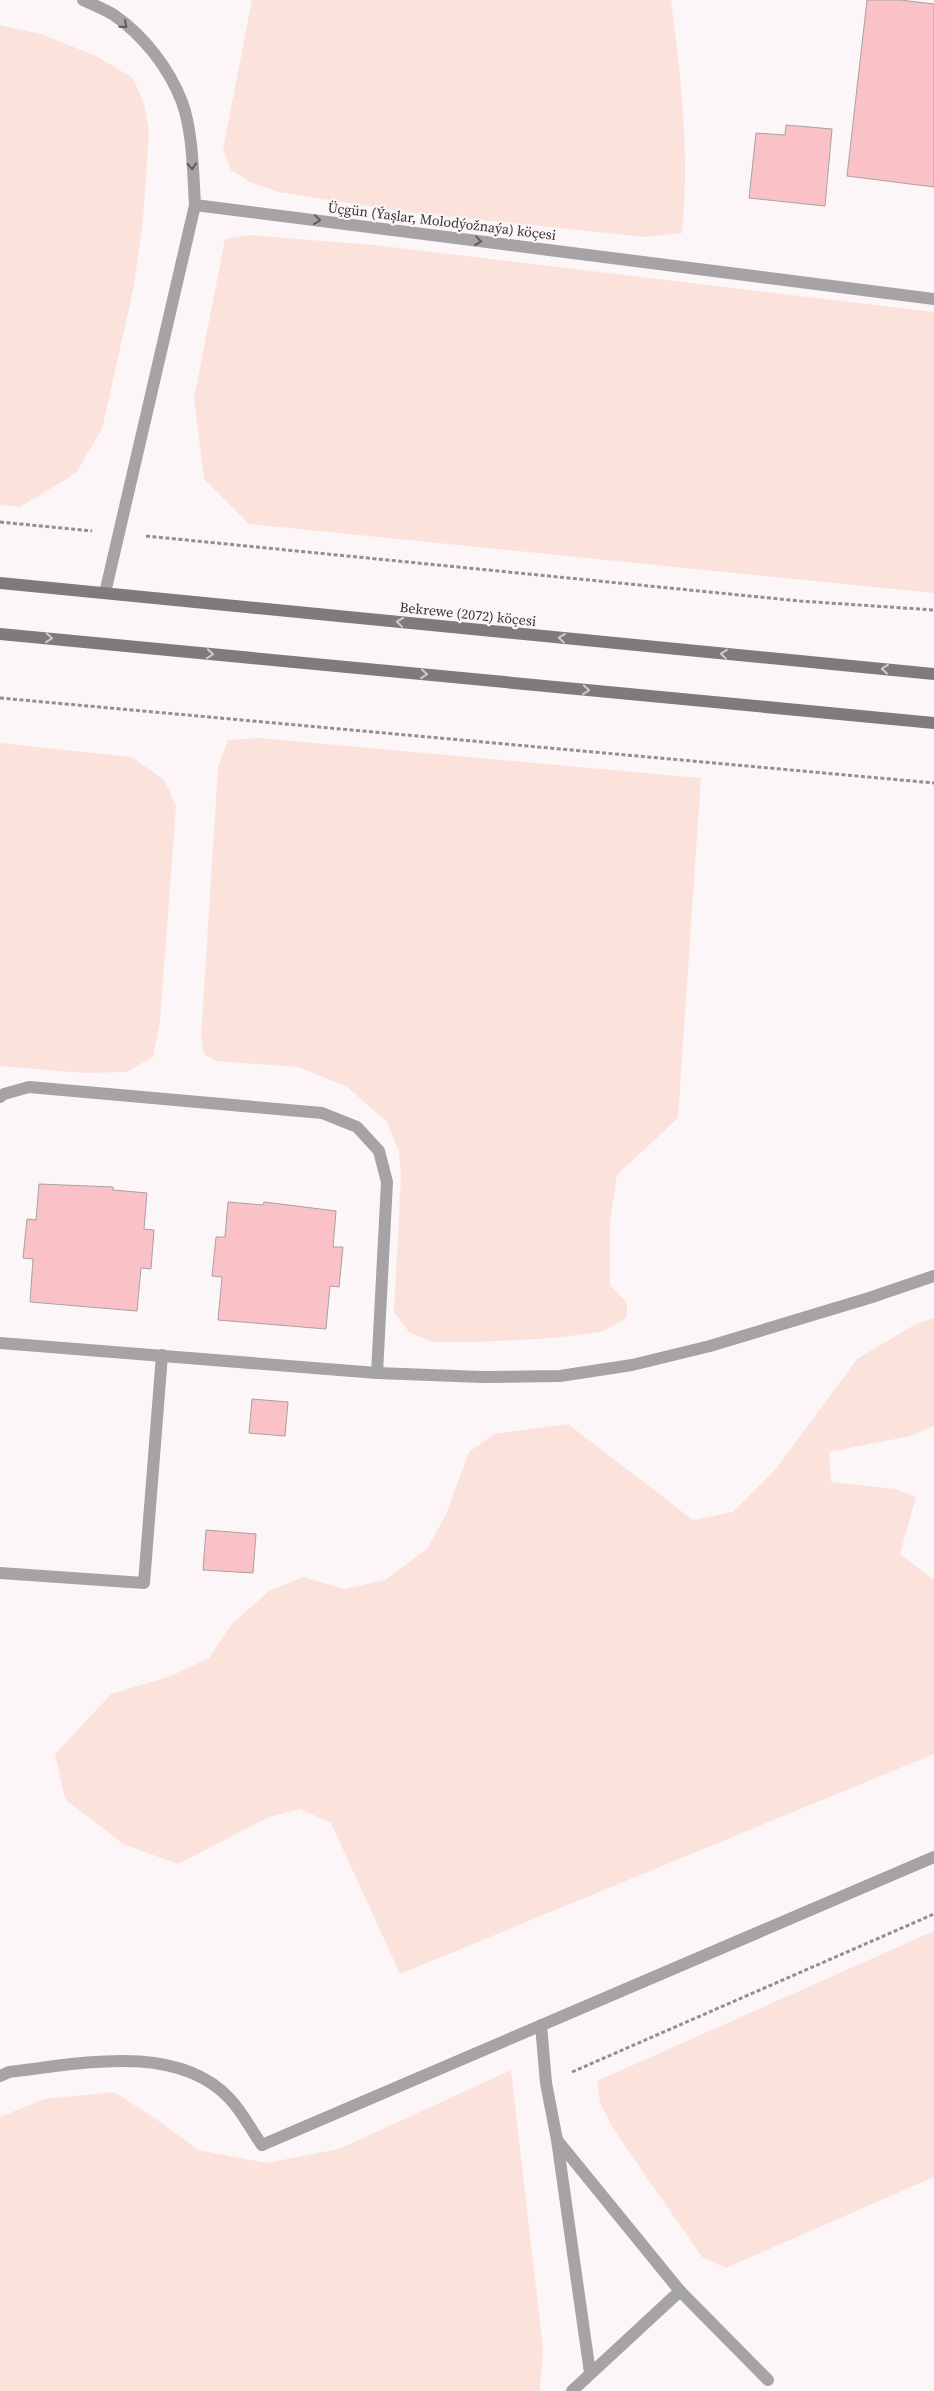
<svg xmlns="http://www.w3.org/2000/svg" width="934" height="2391" viewBox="0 0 934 2391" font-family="'Source Serif 4',serif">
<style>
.green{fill:#fbe2db}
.building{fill:#fac2c6;stroke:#a8a1a2}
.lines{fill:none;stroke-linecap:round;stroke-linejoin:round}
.path{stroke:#938e91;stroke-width:3;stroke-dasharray:4 2.5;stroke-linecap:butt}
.lane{stroke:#a5a3a5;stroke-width:12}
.street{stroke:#a5a3a5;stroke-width:12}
.secondary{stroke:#7d7b7d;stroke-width:12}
.oneway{stroke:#5e5b5d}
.oneway2{stroke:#d0cbce}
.labels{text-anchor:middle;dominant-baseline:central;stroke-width:4.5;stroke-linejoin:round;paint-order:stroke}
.street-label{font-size:14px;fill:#373436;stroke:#fdf6f9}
</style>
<rect width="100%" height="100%" fill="#fdf6f9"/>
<!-- green -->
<g class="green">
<path d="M 252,0 L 671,0 C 681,77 690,155 682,233 L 646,237 L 413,213 L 278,192 L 250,182 L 231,170 L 223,149 Z"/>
<polygon points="0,25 41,34 96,56 133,78 144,104 149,131 143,221 134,286 102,429 76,473 20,507 0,505"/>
<polygon points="249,235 374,245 934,312 934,593 249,524 204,479 194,398 225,239"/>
<polygon points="259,738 701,778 678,1118 617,1175 610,1222 610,1285 627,1303 627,1318 601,1332 553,1338 478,1342 432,1342 409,1332 394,1312 401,1178 399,1152 387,1122 346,1086 298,1067 216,1061 204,1054 201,1038 218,767 228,740"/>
<polygon points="0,743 132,757 165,781 176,807 160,1021 153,1057 127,1072 84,1073 0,1066"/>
<polygon points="934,1318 934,1426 911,1436 829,1452 831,1482 895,1489 916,1497 900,1554 934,1580 934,1754 400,1974 331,1823 300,1809 269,1817 178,1864 123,1844 65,1799 55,1754 111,1694 171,1676 209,1658 232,1624 269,1591 303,1577 344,1589 385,1580 428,1548 446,1514 469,1452 494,1434 568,1424 693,1520 733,1512 776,1469 857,1359 916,1324"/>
<polygon points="934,1931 934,2177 726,2268 702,2257 614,2130 600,2103 597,2081"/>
<polygon points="511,2070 543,2348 540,2391 0,2391 0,2117 44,2099 114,2092 152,2116 198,2150 267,2163 339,2149"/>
</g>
<!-- building -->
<g class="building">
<polygon points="867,0 900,0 934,4 934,187 847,176"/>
<polygon points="786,125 832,129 825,206 749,198 756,133 785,135"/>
<polygon points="39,1184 113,1187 113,1190 147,1193 144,1229 154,1230 151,1269 141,1268 137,1311 30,1302 33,1259 23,1258 27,1219 36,1220"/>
<polygon points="228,1202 263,1205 264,1202 336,1211 333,1247 343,1247 339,1287 330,1286 326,1329 218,1320 222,1277 212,1276 216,1237 225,1237"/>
<polygon points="252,1399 288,1402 285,1436 249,1433"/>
<polygon points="206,1530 256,1534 253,1573 203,1570"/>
</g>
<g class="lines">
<!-- path -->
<g class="path">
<polyline points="0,522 92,531"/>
<polyline points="146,536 800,601 934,610"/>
<polyline points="0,698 934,783"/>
<polyline points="572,2072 934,1914"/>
</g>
<!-- lane -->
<g class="lane">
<polyline points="0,1097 4,1094 29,1087 322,1113 357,1127 379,1151 387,1182 377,1373"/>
<polyline points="0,1343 377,1373 482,1377 560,1376 632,1365 710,1346 869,1298 934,1276"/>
<polyline points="0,1573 144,1583 162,1355"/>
<polyline points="541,2025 546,2083 557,2140 590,2373"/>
<polyline points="557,2140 680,2291 572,2391"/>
<polyline points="262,2145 934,1857"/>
<polyline points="680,2291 768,2380"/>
</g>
<!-- street -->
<g class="street">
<path d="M 83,0 C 93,5 105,9 114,15 C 144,36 169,68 182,102 C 193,132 193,173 195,205 L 934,299"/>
<polyline points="105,593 195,205"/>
<path d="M 0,2076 L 9,2072 C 78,2064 176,2042 229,2098 C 242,2111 251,2130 262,2145"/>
</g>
<!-- secondary -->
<g class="secondary">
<polyline points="0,583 934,674"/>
<polyline points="0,634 934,723"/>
</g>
</g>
<!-- one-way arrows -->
<defs><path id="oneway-chevron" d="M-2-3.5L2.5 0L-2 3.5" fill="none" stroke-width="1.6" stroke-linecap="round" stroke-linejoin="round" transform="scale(1.25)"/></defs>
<g class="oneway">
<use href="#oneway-chevron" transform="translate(124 25) rotate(41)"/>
<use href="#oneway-chevron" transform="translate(192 166) rotate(87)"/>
<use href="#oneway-chevron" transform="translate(317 220) rotate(7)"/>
<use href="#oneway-chevron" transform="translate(478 241) rotate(7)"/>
</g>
<g class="oneway2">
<use href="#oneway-chevron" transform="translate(400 622) rotate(-174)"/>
<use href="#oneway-chevron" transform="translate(49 638) rotate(5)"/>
<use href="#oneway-chevron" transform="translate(562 638) rotate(-174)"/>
<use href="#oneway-chevron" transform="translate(210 654) rotate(5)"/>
<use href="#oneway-chevron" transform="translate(724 654) rotate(-174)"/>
<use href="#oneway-chevron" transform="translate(885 669) rotate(-174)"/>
<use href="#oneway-chevron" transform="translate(424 674) rotate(5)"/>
<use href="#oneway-chevron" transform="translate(586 690) rotate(5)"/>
</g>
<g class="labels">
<!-- street labels -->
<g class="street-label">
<text transform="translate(442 221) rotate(7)">Üçgün (Ýaşlar, Molodýožnaýa) köçesi</text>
<text transform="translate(468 614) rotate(6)">Bekrewe (2072) köçesi</text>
</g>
</g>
</svg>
